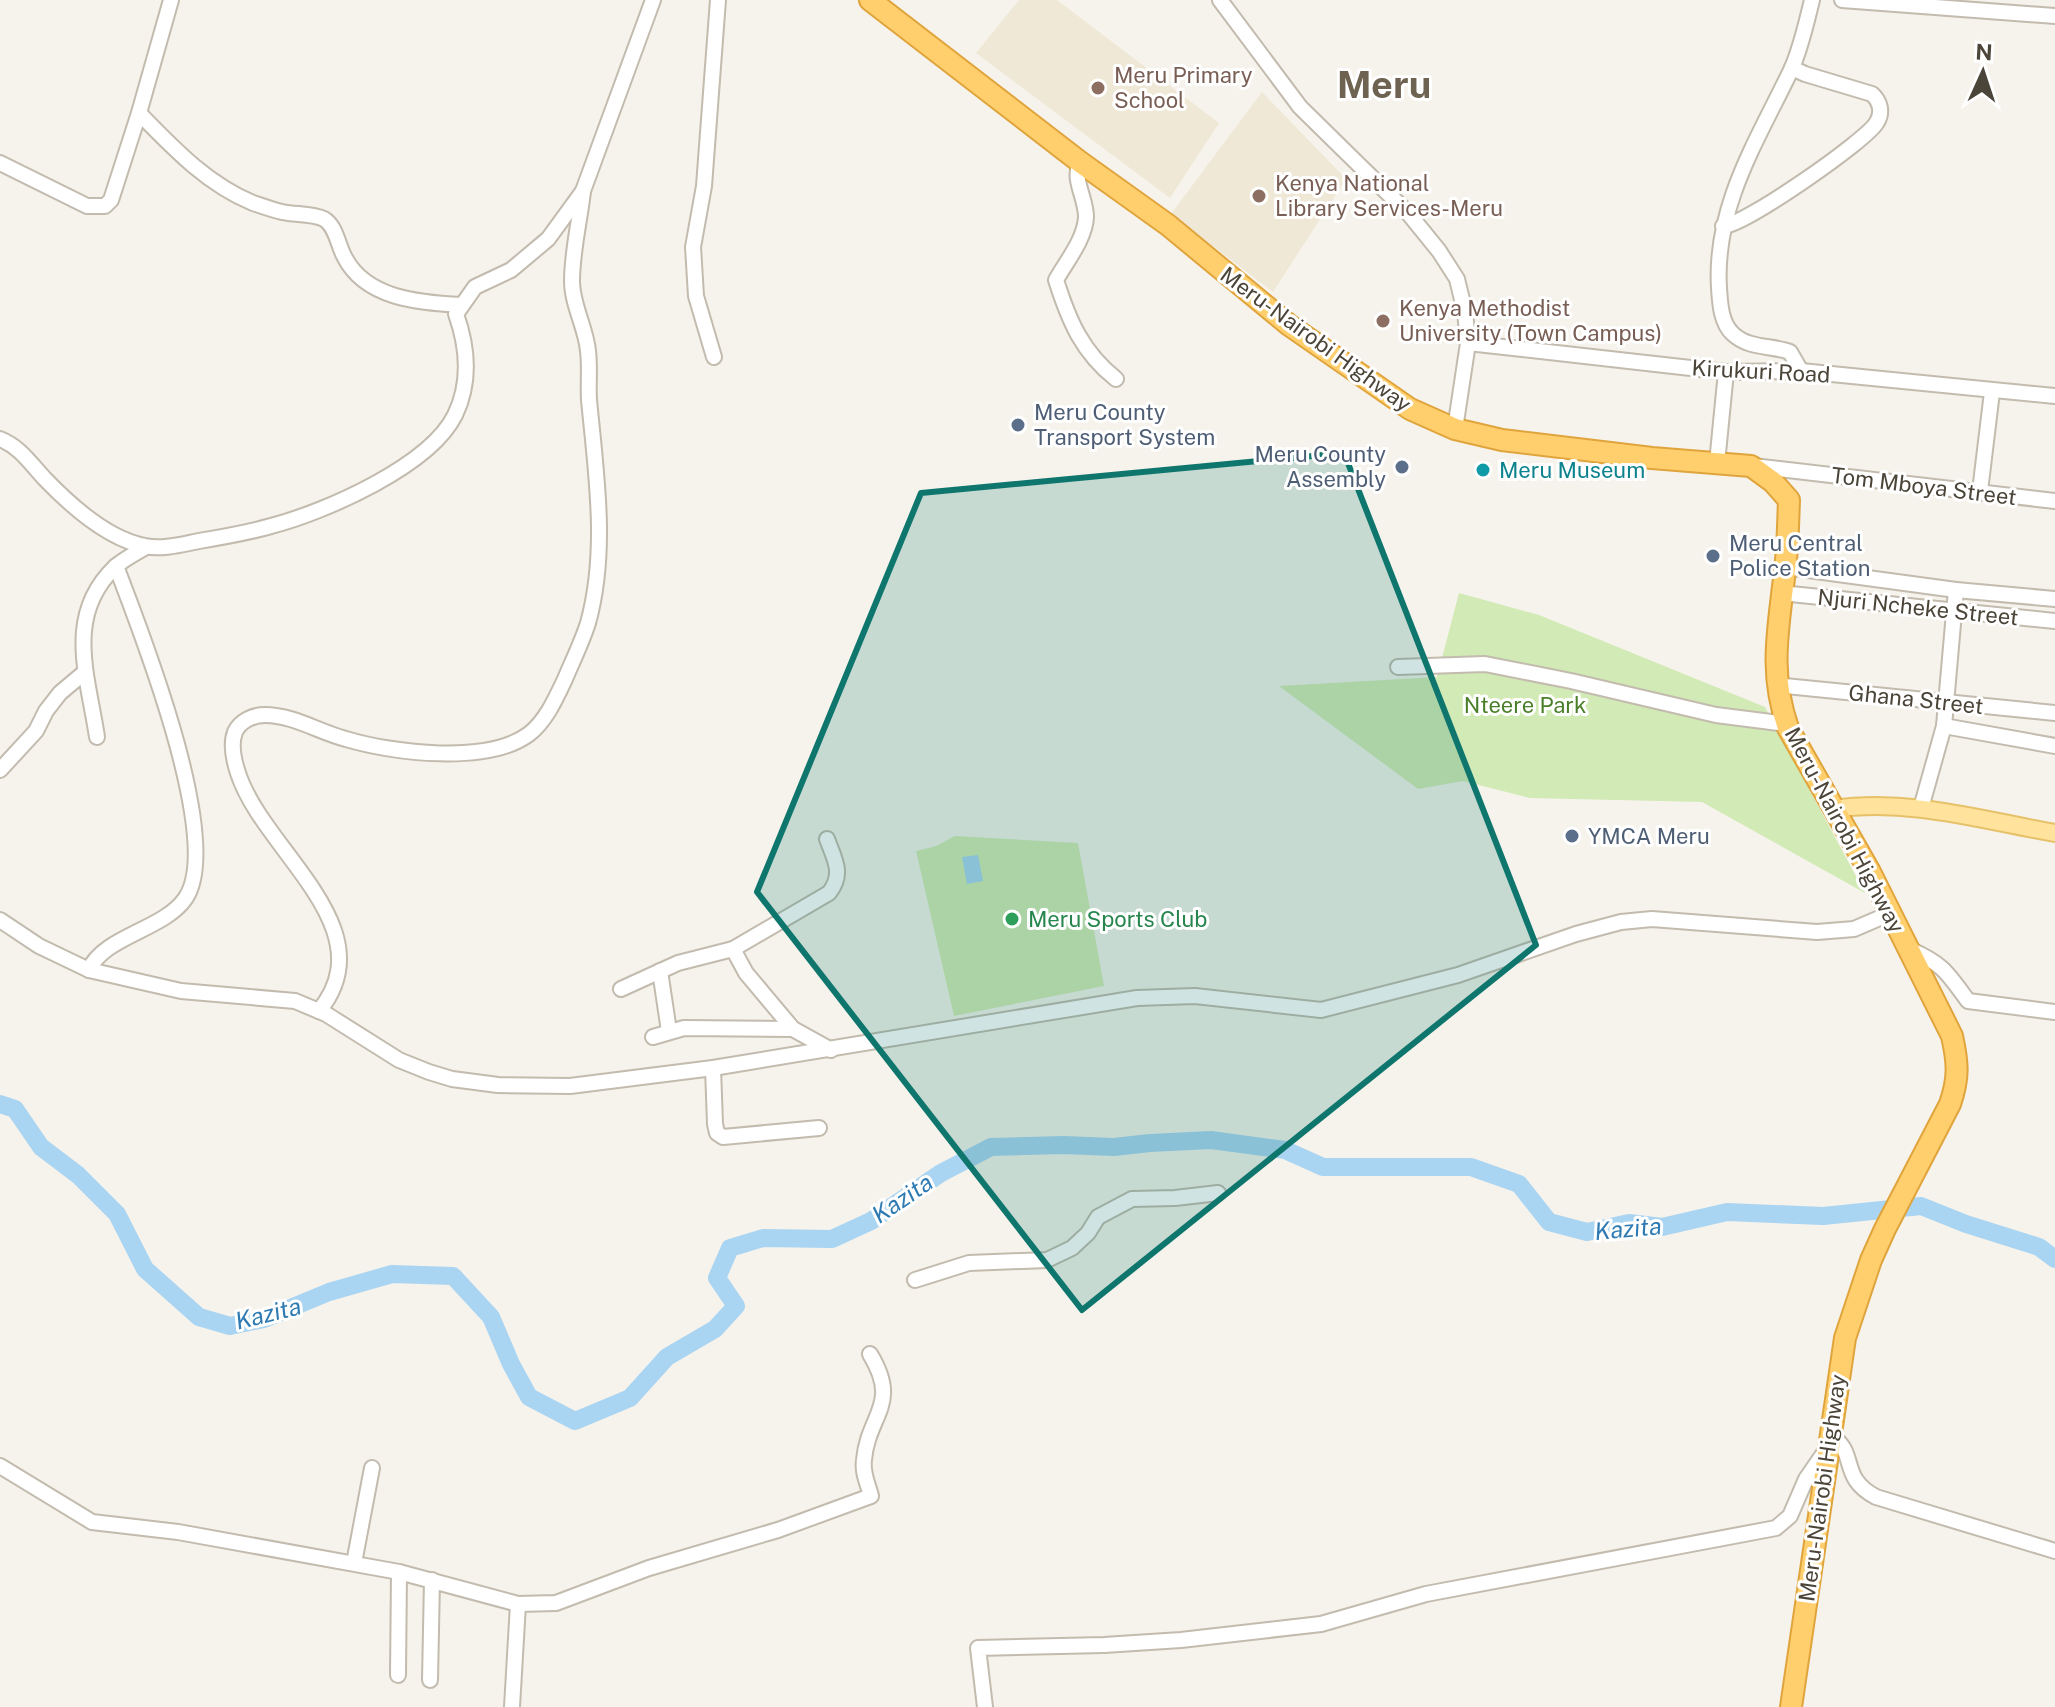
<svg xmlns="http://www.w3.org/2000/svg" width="2055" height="1707" viewBox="0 0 2055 1707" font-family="'Public Sans',sans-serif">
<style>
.education{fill:#efe8d6}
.green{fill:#d2eab5}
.water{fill:#a9d4f2}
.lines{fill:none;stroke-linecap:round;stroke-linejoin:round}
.river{stroke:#a9d4f2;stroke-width:18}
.minor-casing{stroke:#c2bbae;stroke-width:18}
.major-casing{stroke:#e6c16a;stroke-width:20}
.highway-casing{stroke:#e0a43c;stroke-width:24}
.minor{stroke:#fff;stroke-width:14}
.major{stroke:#ffe39c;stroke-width:16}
.highway{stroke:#ffcf6e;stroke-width:20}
.marked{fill:#0f766e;fill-opacity:0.2;stroke:#0f766e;stroke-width:6;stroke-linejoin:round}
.education-dot{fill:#8d6e63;stroke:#fff;stroke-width:3}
.service-dot{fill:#5c6f8a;stroke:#fff;stroke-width:3}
.culture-dot{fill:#0f9aa8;stroke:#fff;stroke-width:3}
.leisure-dot{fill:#2e9e5b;stroke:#fff;stroke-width:3}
.labels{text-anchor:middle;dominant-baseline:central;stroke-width:6;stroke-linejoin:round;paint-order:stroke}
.education-label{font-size:22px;fill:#785e54;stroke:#fff;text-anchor:start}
.street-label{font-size:22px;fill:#4b4439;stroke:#fff}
.service-label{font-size:22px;fill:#4e5e75;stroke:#fff;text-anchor:start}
.culture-label{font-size:22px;fill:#0d838f;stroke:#fff;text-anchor:start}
.park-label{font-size:22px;fill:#4a7f2a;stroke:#fff}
.leisure-label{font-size:22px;fill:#27864d;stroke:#fff;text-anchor:start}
.water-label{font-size:24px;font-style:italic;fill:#2e7ab2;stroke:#fff}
.town-label{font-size:38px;font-weight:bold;fill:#6e6250;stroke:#fff}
</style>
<rect width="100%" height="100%" fill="#f6f3ec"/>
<!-- education -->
<g class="education">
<polygon points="1019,0 1057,0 1219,123 1170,198 976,53"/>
<polygon points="1262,92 1346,179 1273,292 1171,214"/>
</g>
<!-- green -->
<g class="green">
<polygon points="1459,593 1539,615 1765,707 1865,893 1702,802 1530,798 1463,781 1418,789 1279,686 1437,677"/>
<polygon points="955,836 1078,843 1104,986 954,1016 916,851 936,846"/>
</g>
<!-- water -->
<polygon class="water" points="978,855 983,881 967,884 962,857"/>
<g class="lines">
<!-- river -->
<polyline class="river" points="0,1104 15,1109 41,1147 78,1175 117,1214 145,1269 199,1317 230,1326 264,1319 329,1292 392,1274 453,1276 491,1317 511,1364 529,1397 575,1421 630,1398 667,1357 715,1329 736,1306 717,1278 730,1248 763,1238 832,1239 871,1221 941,1173 991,1147 1063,1145 1114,1147 1150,1143 1211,1140 1285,1150 1323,1167 1471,1167 1519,1184 1549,1222 1587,1232 1629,1223 1662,1227 1727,1212 1823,1216 1921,1206 1966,1224 2039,1247 2055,1259"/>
<defs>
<g id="minor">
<polyline points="1220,0 1300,107 1409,214 1439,251 1457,279 1465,312 1468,343 1455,429"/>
<polyline points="1842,0 2055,16"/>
<path d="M 139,113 C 173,148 207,184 253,203 C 262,206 273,210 282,212 C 295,215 312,213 324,219 C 336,226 338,245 344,256 C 365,299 420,303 462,305"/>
<path d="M 1080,162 C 1072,181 1086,197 1086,217 C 1085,239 1066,262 1056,280 C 1069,321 1082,352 1116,379"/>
<polyline points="0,163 87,206 105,206 111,200 139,113 171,0"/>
<path d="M 1723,226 C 1740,228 1868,140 1877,122 C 1883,112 1880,101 1872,94 L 1805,74 L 1792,68"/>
<polyline points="1468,343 1726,372 1801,371 2055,396"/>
<polyline points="714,357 696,296 693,247 704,186 718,0"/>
<path d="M 1801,371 L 1790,352 C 1771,345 1749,349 1733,334 C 1721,323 1720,304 1719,288 C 1714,207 1757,141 1791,70 C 1801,48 1806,24 1812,0"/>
<path d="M 0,439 C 20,447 30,463 45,479 C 70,505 107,539 145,546 C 162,550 183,544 199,541 C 223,537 247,533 271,526 C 325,512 430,466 455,415 C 471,382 468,348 456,314 L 475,287 L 511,270 L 548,239 L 583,191 L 653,0"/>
<polyline points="1717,463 1726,372"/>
<polyline points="1753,466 2055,501"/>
<polyline points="1980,491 1992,392"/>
<polyline points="1786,567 1956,590 2055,599"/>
<polyline points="1781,593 2055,621"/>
<polyline points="1398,667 1485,664 1571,681 1716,715 1787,724"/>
<polyline points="1776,685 2055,713"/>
<polyline points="1944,726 2055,746"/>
<path d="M 97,737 C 88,676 64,616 115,567 C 124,559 136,553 146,547"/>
<polyline points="0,770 36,731 46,711 60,693 85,672"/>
<polyline points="1921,808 1944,726 1956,590"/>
<polyline points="0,920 39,946 89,970 181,991 295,1001 326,1014 399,1060 429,1072 452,1079 498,1085 570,1086 713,1068 1137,998 1195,996 1321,1010 1458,975 1576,934 1621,922 1652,919 1817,932 1854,929 1889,914"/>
<path d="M 733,949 L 829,893 C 844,874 835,860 827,839"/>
<path d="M 1909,949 C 1943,964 1947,972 1968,1001 L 2055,1012"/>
<path d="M 89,970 C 104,936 163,930 185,899 C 225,843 140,629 116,566"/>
<polyline points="660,971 669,1031"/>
<polyline points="621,989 678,963 733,949 746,973 793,1029 831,1050"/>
<path d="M 319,1011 C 387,928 263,851 238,773 C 234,761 230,745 235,732 C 240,721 253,715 265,715 C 293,715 319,732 346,739 C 392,753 488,765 529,734 C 546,721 556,698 565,679 C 573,660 582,642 588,623 C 608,551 596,473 589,400 C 588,384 590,367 588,351 C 586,328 572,305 572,281 C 572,251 580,220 583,191"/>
<polyline points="653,1037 684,1028 793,1029"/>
<polyline points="713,1068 715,1124 717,1133 723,1137 819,1128"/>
<polyline points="915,1280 969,1263 1047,1260 1072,1248 1088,1233 1098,1217 1132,1199 1175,1198 1218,1193"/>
<path d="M 1830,1435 C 1859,1453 1838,1477 1876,1497 L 2055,1551"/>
<path d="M 0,1466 L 92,1522 L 178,1532 L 399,1572 L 518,1604 L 556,1603 L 649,1568 L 778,1530 L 871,1496 C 868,1484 862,1473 864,1460 C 868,1414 901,1405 870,1354"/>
<polyline points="354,1563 372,1468"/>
<polyline points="398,1675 399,1572"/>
<polyline points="430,1680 432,1580"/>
<polyline points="512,1707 518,1604"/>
<polyline points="985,1707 978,1648 1104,1645 1181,1640 1321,1624 1426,1594 1776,1528 1790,1516 1806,1479 1828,1447"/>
</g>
<path id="major" d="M 1833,809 C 1909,798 1981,820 2055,833"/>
<path id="highway" d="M 870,0 L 1080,162 L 1168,225 L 1289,325 L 1410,409 L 1455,429 L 1502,440 L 1652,458 L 1751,466 L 1773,482 L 1789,500 C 1788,523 1788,546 1785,569 C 1779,627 1768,670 1788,728 L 1870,872 L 1952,1036 C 1958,1063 1959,1078 1950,1104 L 1885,1229 L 1871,1260 L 1845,1338 L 1791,1707"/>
</defs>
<!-- minor casing -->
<use href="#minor" class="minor-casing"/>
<!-- major casing -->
<use href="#major" class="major-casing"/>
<!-- highway casing -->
<use href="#highway" class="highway-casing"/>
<!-- minor -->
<use href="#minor" class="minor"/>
<!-- major -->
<use href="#major" class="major"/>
<!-- highway -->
<use href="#highway" class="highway"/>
</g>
<!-- marked area -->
<path class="marked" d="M 1344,453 L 1536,945 L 1082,1310 L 757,892 L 921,493 Z"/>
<!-- markers -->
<g class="education-dot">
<circle cx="1098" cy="88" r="8"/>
<circle cx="1259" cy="196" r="8"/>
<circle cx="1383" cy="321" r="8"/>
</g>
<g class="service-dot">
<circle cx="1018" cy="425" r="8"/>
<circle cx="1402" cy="467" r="8"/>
<circle cx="1713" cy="556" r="8"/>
<circle cx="1572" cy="836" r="8"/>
</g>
<circle class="culture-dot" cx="1483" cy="470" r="8"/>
<circle class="leisure-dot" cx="1012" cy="919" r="8"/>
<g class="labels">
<!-- education labels -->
<g class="education-label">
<text x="1114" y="75">Meru Primary<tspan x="1114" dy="25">School</tspan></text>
<text x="1275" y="183">Kenya National<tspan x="1275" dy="25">Library Services-Meru</tspan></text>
<text x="1399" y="308">Kenya Methodist<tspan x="1399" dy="25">University (Town Campus)</tspan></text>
</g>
<!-- street labels -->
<g class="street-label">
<text transform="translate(1316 339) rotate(36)">Meru-Nairobi Highway</text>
<text transform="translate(1761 371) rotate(3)">Kirukuri Road</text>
<text transform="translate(1924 486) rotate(7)">Tom Mboya Street</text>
<text transform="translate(1918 607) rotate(6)">Njuri Ncheke Street</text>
<text transform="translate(1916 699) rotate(6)">Ghana Street</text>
<text transform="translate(1845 830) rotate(62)">Meru-Nairobi Highway</text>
<text transform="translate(1822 1488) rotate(-82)">Meru-Nairobi Highway</text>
</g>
<!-- service labels -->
<g class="service-label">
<text x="1034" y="412">Meru County<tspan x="1034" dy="25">Transport System</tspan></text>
<text x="1386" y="454" text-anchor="end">Meru County<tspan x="1386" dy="25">Assembly</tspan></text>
<text x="1729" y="543">Meru Central<tspan x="1729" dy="25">Police Station</tspan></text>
<text x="1588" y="836">YMCA Meru</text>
</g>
<!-- culture labels -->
<g class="culture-label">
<text x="1499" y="470">Meru Museum</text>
</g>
<!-- park labels -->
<g class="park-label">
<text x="1525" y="705">Nteere Park</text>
</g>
<!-- leisure labels -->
<g class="leisure-label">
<text x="1028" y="919">Meru Sports Club</text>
</g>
<!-- water labels -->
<g class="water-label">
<text transform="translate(902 1198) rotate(-34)">Kazita</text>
<text transform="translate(1628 1228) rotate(-5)">Kazita</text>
<text transform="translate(268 1313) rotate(-14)">Kazita</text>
</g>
<!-- town labels -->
<g class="town-label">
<text x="1384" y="84">Meru</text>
</g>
</g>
<!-- north arrow -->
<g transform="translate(1983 72) rotate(3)" stroke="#ffffff" stroke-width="6" paint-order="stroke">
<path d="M0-6L14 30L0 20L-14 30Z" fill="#4b4439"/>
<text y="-12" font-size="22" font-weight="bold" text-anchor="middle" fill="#4b4439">N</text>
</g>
</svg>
